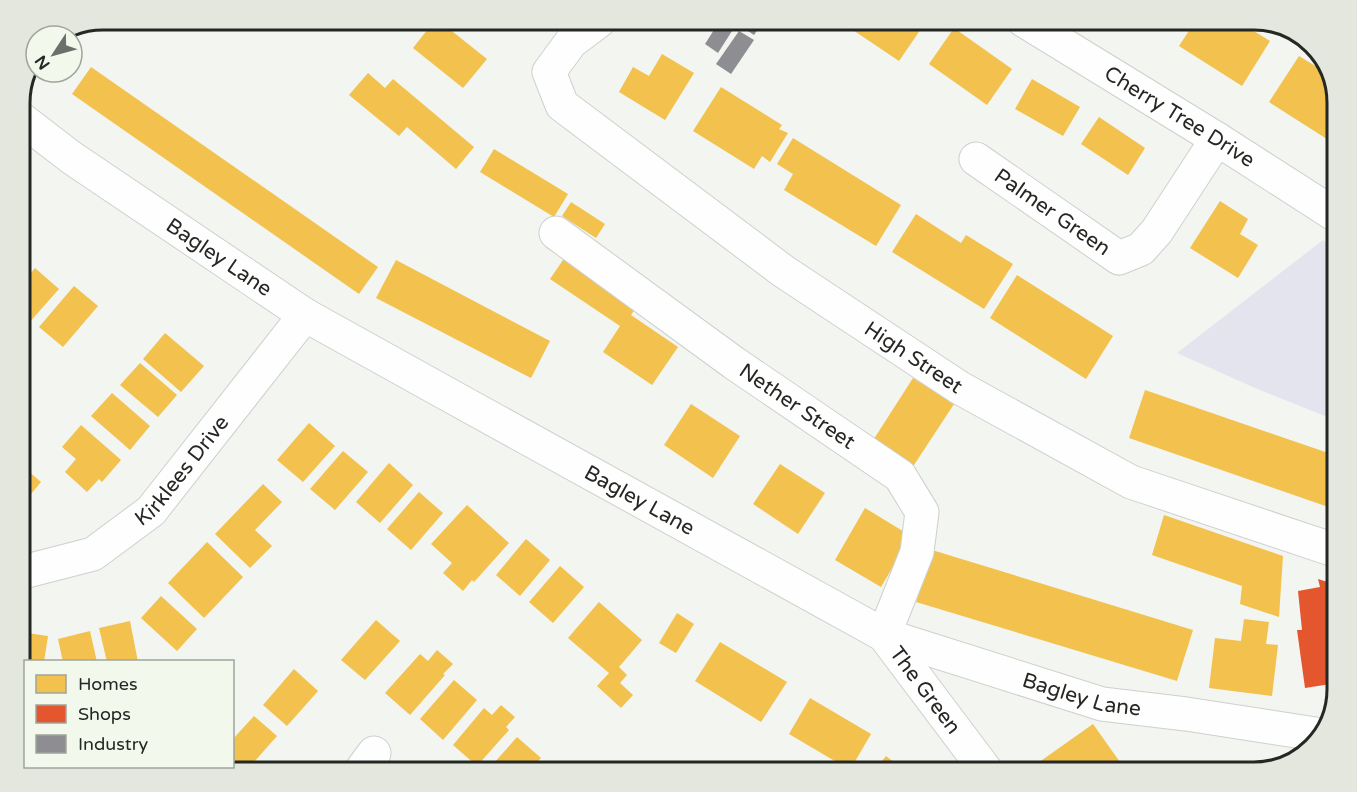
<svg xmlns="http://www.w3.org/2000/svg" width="1357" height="792" viewBox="0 0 1357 792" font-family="'Varela Round',sans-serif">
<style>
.green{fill:#e4e4ef}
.homes{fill:#f2c14e}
.shops{fill:#e4572e}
.industry{fill:#8d8d92}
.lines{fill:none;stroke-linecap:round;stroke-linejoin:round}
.minor-casing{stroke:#ced0cd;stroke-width:35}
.tertiary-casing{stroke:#ced0cd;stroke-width:35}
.minor{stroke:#fdfefd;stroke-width:33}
.tertiary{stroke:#fdfefd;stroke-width:33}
.labels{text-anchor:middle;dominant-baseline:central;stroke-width:6;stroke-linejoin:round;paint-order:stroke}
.street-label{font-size:21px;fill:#252723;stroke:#f3f8ed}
.rim{fill:none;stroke:#252723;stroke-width:3}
</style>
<rect width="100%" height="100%" fill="#f3f5f0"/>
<!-- green -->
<polygon class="green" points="1323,240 1337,252 1337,421 1255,388 1177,353"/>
<!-- homes -->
<g class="homes">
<polygon points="435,20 438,20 487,59 463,88 413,48"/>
<polygon points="501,20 521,20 509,29"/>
<polygon points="838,20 920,20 925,23 899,61"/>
<polygon points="1140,20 1161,20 1154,29"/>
<polygon points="1196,20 1236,20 1270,41 1242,86 1179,46"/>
<polygon points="954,28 1012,69 987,105 929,64"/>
<polygon points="662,54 694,73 665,120 619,92 633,67 649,76"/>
<polygon points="1299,56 1330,75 1337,98 1337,130 1330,141 1269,102"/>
<polygon points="91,67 378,267 359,294 72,94"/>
<polygon points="368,73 385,88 393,79 474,147 456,169 407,127 399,136 349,95"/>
<polygon points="1032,79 1080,107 1063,136 1015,109"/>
<polygon points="721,87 782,125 779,129 788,133 770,162 762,156 754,169 693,131"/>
<polygon points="1099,117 1145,148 1128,175 1081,144"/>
<polygon points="793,138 901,205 876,246 784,190 793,174 777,164"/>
<polygon points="494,149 568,194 554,217 480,172"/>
<polygon points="1220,201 1248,219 1240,234 1258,245 1238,278 1190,248"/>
<polygon points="571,202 605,224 596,238 562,216"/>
<polygon points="916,214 961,243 966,235 1013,264 984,309 892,252"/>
<polygon points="565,257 637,306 631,315 678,347 652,385 603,352 620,326 550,279"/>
<polygon points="396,260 550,341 531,378 376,298"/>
<polygon points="35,268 59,289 27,325 20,318 20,286"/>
<polygon points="1017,275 1113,336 1086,379 990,318"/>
<polygon points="74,286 98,306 63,347 39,327"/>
<polygon points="165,333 204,366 181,392 143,359"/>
<polygon points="140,363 177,395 158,417 120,385"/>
<polygon points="913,378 954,404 912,468 872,442"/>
<polygon points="1145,390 1337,456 1337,510 1129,438"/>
<polygon points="112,393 150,426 130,450 91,416"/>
<polygon points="691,404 740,436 713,478 664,445"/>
<polygon points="309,423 335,446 303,482 277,460"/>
<polygon points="81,425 121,460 102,482 99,479 87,492 65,472 76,459 62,447"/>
<polygon points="343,451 368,472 335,510 310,489"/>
<polygon points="389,463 413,485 380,523 356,502"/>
<polygon points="20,464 41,482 20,507"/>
<polygon points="780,464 825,493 798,534 753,504"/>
<polygon points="263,484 282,502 255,530 272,546 250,568 215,534"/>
<polygon points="419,492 443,513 411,550 387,529"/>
<polygon points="467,505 509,543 474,582 472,580 463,591 443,573 452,563 431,544"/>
<polygon points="865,508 911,536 881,587 835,560"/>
<polygon points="1164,515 1283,556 1279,617 1240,604 1242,586 1152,555"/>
<polygon points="526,539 550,560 520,596 496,575"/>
<polygon points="207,542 243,577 204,618 168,583"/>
<polygon points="932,550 1193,630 1177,681 916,602"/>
<polygon points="560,566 584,587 553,623 529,602"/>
<polygon points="161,596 197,629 177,651 141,618"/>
<polygon points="599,602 642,640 619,667 627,675 620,683 633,695 621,708 597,686 609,673 568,638"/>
<polygon points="677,613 694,624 676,653 659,643"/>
<polygon points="1244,619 1269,622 1266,644 1278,645 1272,696 1209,688 1215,638 1241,641"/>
<polygon points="376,620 400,641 365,680 341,660"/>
<polygon points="130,621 138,662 107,662 99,628"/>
<polygon points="90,631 97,662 63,662 58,639"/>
<polygon points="20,632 48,636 44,662 26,662 26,683 20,682"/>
<polygon points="720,642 787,682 761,722 695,681"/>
<polygon points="437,650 453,664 443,674 445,675 410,715 385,693 420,654 428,661"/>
<polygon points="294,669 318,691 287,726 263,705"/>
<polygon points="454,680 477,700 443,740 420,719"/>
<polygon points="810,698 871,734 850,770 789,734"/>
<polygon points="501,705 515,717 506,727 509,730 477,766 453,745 484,708 492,715"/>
<polygon points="254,716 277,736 247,770 232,758 232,740"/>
<polygon points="1093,724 1127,772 1040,772 1035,765"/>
<polygon points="517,737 541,758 528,772 486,772"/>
<polygon points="886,756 906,772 873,772"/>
<polygon points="197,766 222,766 228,772 192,772"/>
</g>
<!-- shops -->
<polygon class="shops" points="1318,579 1337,585 1337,683 1305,688 1297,630 1302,630 1298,591 1320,587"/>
<!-- industry -->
<g class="industry">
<polygon points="731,20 764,20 754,35"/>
<polygon points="719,22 732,31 718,53 705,44"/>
<polygon points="739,31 754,40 731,74 716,64"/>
</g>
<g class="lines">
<defs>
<g id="minor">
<path id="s1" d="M 600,20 L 571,42 L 549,72 L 562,105 L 783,271 L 960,388 L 1131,482 L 1337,551"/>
<path id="s2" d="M 1023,20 L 1217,139 L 1337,216"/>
<path id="s3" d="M 976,159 L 1119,258 L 1141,249 L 1157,231 L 1217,139"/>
<path id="s4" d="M 556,233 L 734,363 L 900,476 L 922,512 L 917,552 L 884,635 L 987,772"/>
<path id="s5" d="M 20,571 L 27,571 L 93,554 L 151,511 L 305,315"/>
<polyline points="360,772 374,753"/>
</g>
<g id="tertiary">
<path id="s6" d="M 20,118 L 72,158 L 305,315 L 449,395 L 884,635 L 1102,704 L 1186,714 L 1322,735"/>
</g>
</defs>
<!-- minor casing -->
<use href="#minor" class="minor-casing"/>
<!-- tertiary casing -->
<use href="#tertiary" class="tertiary-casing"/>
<!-- minor -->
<use href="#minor" class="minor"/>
<!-- tertiary -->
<use href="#tertiary" class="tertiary"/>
</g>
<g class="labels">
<!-- street labels -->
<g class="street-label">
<text stroke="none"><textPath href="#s2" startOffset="184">Cherry Tree Drive</textPath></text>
<text stroke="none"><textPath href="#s3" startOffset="93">Palmer Green</textPath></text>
<text stroke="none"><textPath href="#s6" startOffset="243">Bagley Lane</textPath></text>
<text stroke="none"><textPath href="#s1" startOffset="542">High Street</textPath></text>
<text stroke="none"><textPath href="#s4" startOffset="297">Nether Street</textPath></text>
<text stroke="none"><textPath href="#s5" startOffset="198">Kirklees Drive</textPath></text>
<text stroke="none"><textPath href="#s6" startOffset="729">Bagley Lane</textPath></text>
<text stroke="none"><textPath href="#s4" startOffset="662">The Green</textPath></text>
<text stroke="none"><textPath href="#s6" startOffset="1215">Bagley Lane</textPath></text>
</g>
</g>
<!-- crop -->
<path d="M0 0H1357V792H0ZM103 30H1254A73 73 0 0 1 1327 103V689A73 73 0 0 1 1254 762H103A73 73 0 0 1 30 689V103A73 73 0 0 1 103 30Z" fill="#e3e7dd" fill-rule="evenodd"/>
<path class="rim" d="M103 30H1254A73 73 0 0 1 1327 103V689A73 73 0 0 1 1254 762H103A73 73 0 0 1 30 689V103A73 73 0 0 1 103 30Z"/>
<!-- legend -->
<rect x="24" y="660" width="210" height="108" fill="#f3f8ed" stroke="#a1a49c" stroke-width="1.5"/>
<rect x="36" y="675" width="30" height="18" fill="#f2c14e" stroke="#a1a49c" stroke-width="1.5"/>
<text x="78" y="690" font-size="18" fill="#252723">Homes</text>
<rect x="36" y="705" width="30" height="18" fill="#e4572e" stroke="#a1a49c" stroke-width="1.5"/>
<text x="78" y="720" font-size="18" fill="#252723">Shops</text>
<rect x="36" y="735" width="30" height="18" fill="#8d8d92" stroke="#a1a49c" stroke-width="1.5"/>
<text x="78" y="750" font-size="18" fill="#252723">Industry</text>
<!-- north arrow -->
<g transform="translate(54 54) rotate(234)"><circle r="28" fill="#f3f8ed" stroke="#a1a49c" stroke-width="1.5"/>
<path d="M0-4.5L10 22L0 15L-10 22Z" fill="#6d6f6b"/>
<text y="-9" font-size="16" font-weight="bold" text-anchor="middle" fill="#252723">N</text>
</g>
</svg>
